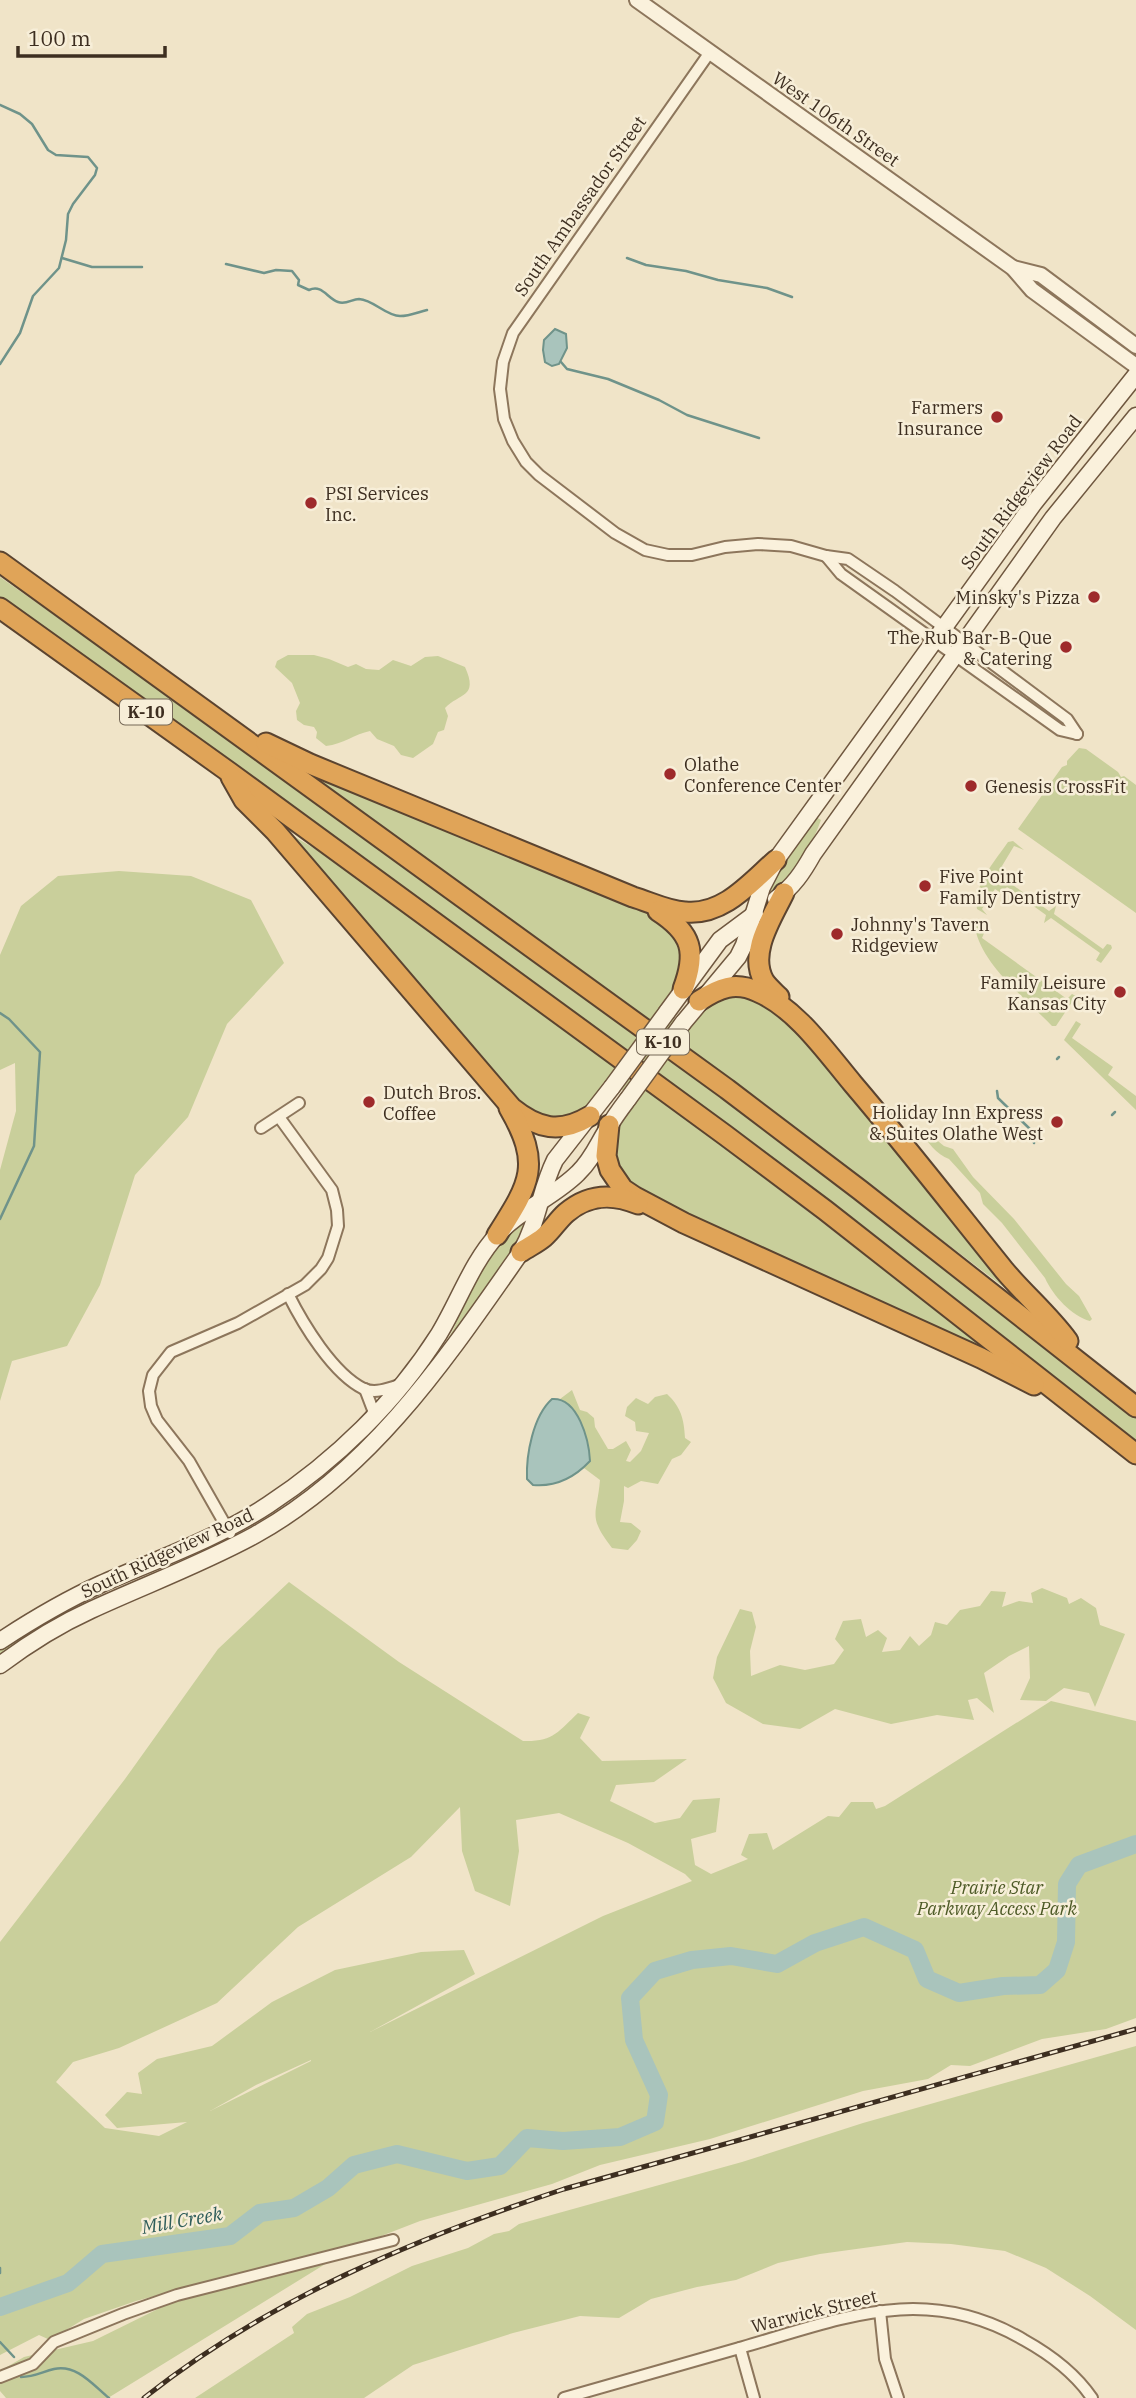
<svg xmlns="http://www.w3.org/2000/svg" width="1136" height="2398" viewBox="0 0 1136 2398" font-family="'IBM Plex Serif',serif">
<style>
.green{fill:#c9cf9b;fill-rule:evenodd}
.water{fill:#a9c4bc;stroke:#6f938a;stroke-width:2}
.lines{fill:none;stroke-linecap:round;stroke-linejoin:round}
.stream{stroke:#6f938a;stroke-width:2.5}
.river{stroke:#a9c4bc;stroke-width:18}
.minor-casing{stroke:#8d765c;stroke-width:14}
.tertiary-casing{stroke:#8d765c;stroke-width:18}
.secondary-casing{stroke:#6f573f;stroke-width:19}
.motorway-casing{stroke:#5b4430;stroke-width:23}
.minor{stroke:#faf1dc;stroke-width:10}
.tertiary{stroke:#faf1dc;stroke-width:14}
.secondary{stroke:#faf1dc;stroke-width:16}
.motorway{stroke:#e0a458;stroke-width:19}
.rail-casing{stroke:#3d2e20;stroke-width:5}
.rail{stroke:#f7eed8;stroke-width:2.5;stroke-dasharray:8;stroke-linecap:butt}
.secondary-bridge-casing{stroke:#6f573f;stroke-width:19;stroke-linecap:butt}
.secondary-bridge{stroke:#faf1dc;stroke-width:16}
.poi-dot{fill:#9e2a2b;stroke:#f7eed8;stroke-width:2.5}
.labels{text-anchor:middle;dominant-baseline:central;stroke-width:5;stroke-linejoin:round;paint-order:stroke}
.shield{fill:#f7eed8;stroke:#756857;stroke-width:2}
.shield-label{font-size:16px;font-weight:bold;fill:#3d2e20}
.street-label{font-size:18px;fill:#3d2e20;stroke:#f7eed8}
.poi-label{font-size:18px;fill:#3d2e20;stroke:#f7eed8;text-anchor:start}
.park-label{font-size:18px;font-style:italic;fill:#4d5a26;stroke:#f7eed8}
.water-label{font-size:19px;font-style:italic;fill:#2f5d5a;stroke:#f7eed8}
</style>
<rect width="100%" height="100%" fill="#f0e4c8"/>
<!-- green -->
<g class="green">
<polygon points="0,577 259,759 697,1077 916,1242 1136,1417 1136,1443 0,599"/>
<path d="M 288,655 L 314,655 L 329,659 L 348,667 L 356,664 L 366,669 L 379,670 L 393,660 L 411,666 L 425,657 L 438,656 L 465,667 C 479,698 459,693 445,708 L 448,716 L 444,730 L 438,732 L 433,744 L 413,758 L 401,755 L 394,746 L 377,739 L 370,731 C 355,734 343,744 326,746 L 316,738 L 317,732 L 314,727 L 304,725 L 297,720 L 296,711 L 300,703 L 292,683 L 275,667 L 277,661 Z"/>
<polygon points="1079,748 1086,749 1118,772 1121,777 1124,776 1136,785 1136,913 1018,829 1062,767 1067,765 1067,761"/>
<polygon points="315,777 574,878 653,916 678,941 682,965 675,988 660,1008 687,1029 704,1007 713,1000 743,994 761,1003 799,1034 931,1183 1011,1290 1005,1288 761,1102"/>
<path d="M 816,817 L 821,820 C 811,849 794,872 773,893 L 769,889 L 775,875 Z"/>
<path d="M 287,832 L 320,852 L 715,1140 L 993,1354 L 689,1219 L 633,1186 L 617,1165 L 615,1153 L 617,1128 L 636,1100 L 607,1079 C 602,1086 598,1096 592,1103 C 574,1122 546,1120 526,1107 Z"/>
<path d="M 1013,841 L 1024,850 L 1014,846 L 1002,866 L 1007,872 L 1003,878 L 1049,911 L 1056,906 L 1054,914 L 1103,949 L 1107,944 L 1111,945 L 1112,948 L 1101,963 L 1096,960 L 1100,953 L 1051,918 L 1044,923 L 1046,915 L 1007,887 L 1001,893 L 995,889 L 982,909 L 987,915 L 977,909 C 973,885 995,861 1008,842 Z"/>
<polygon points="119,871 191,876 251,900 284,963 227,1024 188,1117 135,1175 100,1285 67,1346 12,1361 0,1401 0,1170 16,1111 15,1063 0,1070 0,955 21,906 58,876"/>
<path d="M 977,925 L 985,931 L 982,938 L 1067,999 L 1072,994 L 1076,996 L 1056,1026 L 1052,1026 C 1026,999 982,965 975,928 Z"/>
<polygon points="1076,1021 1081,1024 1072,1038 1113,1067 1108,1075 1136,1096 1136,1110 1064,1040"/>
<path d="M 923,1129 L 944,1146 L 953,1149 L 973,1177 L 1014,1219 L 1066,1284 L 1079,1296 L 1092,1319 L 1090,1321 C 1072,1316 1053,1296 1045,1278 L 1002,1223 L 983,1204 L 980,1193 L 949,1159 C 937,1155 926,1141 921,1130 Z"/>
<path d="M 524,1222 L 527,1224 L 516,1247 L 450,1341 L 447,1340 C 458,1324 459,1312 467,1296 C 480,1267 500,1241 524,1222 Z"/>
<path d="M 572,1390 L 580,1410 L 587,1412 L 594,1418 L 595,1427 L 608,1449 L 613,1449 L 626,1441 L 631,1450 L 626,1461 L 630,1462 L 641,1451 L 649,1433 L 636,1431 L 635,1422 L 625,1416 L 627,1407 L 636,1398 L 648,1404 L 655,1397 L 667,1394 C 681,1407 684,1419 685,1438 L 691,1442 L 681,1455 L 672,1459 L 658,1484 L 641,1481 L 628,1488 L 624,1486 L 624,1501 L 620,1522 L 631,1523 L 641,1531 L 637,1540 L 628,1550 L 612,1548 C 587,1515 597,1516 600,1480 L 584,1468 L 590,1461 C 586,1438 581,1412 560,1399 Z"/>
<path d="M 289,1582 L 399,1662 L 523,1741 C 553,1742 558,1732 578,1713 L 590,1717 L 580,1738 L 602,1761 L 687,1759 L 654,1782 L 616,1785 L 610,1801 L 655,1823 L 680,1818 L 693,1800 L 720,1798 L 716,1832 L 691,1839 L 695,1865 L 711,1874 L 748,1859 L 741,1855 L 749,1834 L 767,1833 L 773,1850 L 828,1816 L 839,1817 L 851,1802 L 873,1802 L 876,1809 L 885,1806 L 1051,1701 L 1136,1721 L 1136,2018 L 1106,2029 L 1042,2039 L 970,2066 L 951,2065 L 928,2079 L 863,2091 L 710,2139 L 600,2165 L 552,2184 L 420,2221 L 358,2245 L 252,2270 L 136,2301 L 84,2319 L 50,2340 L 39,2335 L 0,2355 L 0,1942 L 125,1779 L 218,1649 ZM 460,1807 L 462,1851 L 475,1891 L 510,1906 L 519,1851 L 516,1820 L 559,1813 L 628,1843 L 685,1874 L 692,1881 L 603,1916 L 370,2032 L 475,1974 L 464,1950 L 421,1952 L 335,1970 L 272,2002 L 212,2046 L 157,2059 L 138,2073 L 142,2094 L 127,2092 L 105,2115 L 117,2128 L 187,2122 L 159,2136 L 105,2128 L 56,2082 L 73,2062 L 119,2048 L 217,2003 L 298,1927 L 411,1857 ZM 311,2060 L 311,2061 L 210,2111 L 256,2085 Z"/>
<polygon points="1042,1588 1067,1598 1069,1604 1081,1598 1096,1608 1100,1625 1125,1634 1095,1707 1089,1693 1064,1688 1046,1701 1020,1700 1030,1678 1029,1646 1009,1656 984,1673 994,1713 977,1698 968,1700 974,1720 937,1715 891,1724 835,1709 800,1729 763,1724 726,1703 713,1678 717,1657 740,1609 752,1612 756,1627 750,1651 751,1676 780,1665 805,1670 834,1664 844,1650 835,1639 843,1621 861,1619 866,1637 878,1630 887,1638 882,1652 900,1650 910,1636 919,1646 931,1635 935,1622 947,1625 960,1610 980,1606 991,1591 1006,1592 1002,1607 1019,1601 1033,1603 1031,1593"/>
<polygon points="82,1600 83,1602 67,1613 64,1612 60,1618 0,1657 0,1649"/>
<polygon points="1136,2046 1136,2330 1090,2296 1046,2268 1005,2251 951,2244 907,2242 820,2254 778,2263 736,2280 697,2287 651,2299 619,2318 580,2316 513,2333 413,2365 364,2398 195,2398 294,2333 292,2327 307,2314 350,2297 412,2266 468,2248 494,2234 509,2231 519,2224 742,2162 863,2123"/>
<polygon points="348,2250 108,2398 6,2398 0,2391 0,2371 24,2357 93,2341 168,2304 302,2267"/>
</g>
<!-- water -->
<g class="water">
<polygon points="555,329 566,334 567,348 559,364 552,366 545,362 543,350 544,340"/>
<path d="M 552,1399 C 578,1397 589,1440 590,1461 C 574,1478 555,1487 533,1485 L 527,1479 C 526,1455 533,1416 552,1399 Z"/>
</g>
<g class="lines">
<!-- stream -->
<g class="stream">
<polyline points="0,105 20,114 32,124 48,150 56,155 88,157 97,168 95,175 73,204 68,214 66,240 59,268 33,296 20,333 0,364"/>
<polyline points="62,258 92,267 142,267"/>
<polyline points="627,258 646,265 686,271 718,280 767,288 792,297"/>
<path d="M 226,264 L 264,273 L 276,270 L 292,271 L 299,280 L 298,285 L 309,290 C 322,284 327,298 338,302 C 346,305 352,299 359,299 C 374,300 386,316 400,316 C 410,316 418,312 427,310"/>
<polyline points="561,362 567,369 608,379 659,400 687,415 759,438"/>
<polyline points="0,1013 9,1019 40,1052 34,1146 0,1219"/>
<polyline points="1057,1059 1059,1057"/>
<polyline points="997,1091 998,1098 1031,1130 1034,1143"/>
<polyline points="1112,1115 1115,1112"/>
<polyline points="0,2268 0,2273"/>
<polyline points="0,2342 14,2357"/>
<path d="M 21,2377 C 34,2377 42,2372 54,2369 C 77,2364 93,2385 109,2398"/>
</g>
<!-- river -->
<polyline class="river" points="0,2307 68,2283 102,2254 230,2236 260,2213 294,2208 328,2188 354,2165 397,2154 467,2171 500,2166 527,2138 563,2141 620,2137 655,2122 659,2095 634,2040 630,1998 655,1971 692,1960 731,1956 777,1964 815,1943 864,1927 915,1950 927,1979 959,1993 1003,1986 1040,1985 1057,1970 1066,1942 1067,1884 1079,1865 1136,1844"/>
<defs>
<g id="minor">
<polyline points="710,52 513,333 503,362 500,389 504,419 513,441 526,462 539,475 615,533 645,550 668,555 692,555 725,547 758,544 791,546 826,556 848,559 895,591 1067,719 1077,734"/>
<polyline points="826,556 841,574 1060,730 1077,734"/>
<polyline points="261,1128 299,1103"/>
<path d="M 288,1294 C 303,1324 333,1374 364,1389 C 376,1394 390,1388 402,1384"/>
<polyline points="365,1389 373,1410 372,1418"/>
<polyline points="230,1533 189,1461 157,1420 151,1406 149,1391 153,1375 171,1352 238,1323 305,1285 321,1269 328,1258 338,1226 337,1210 332,1190 279,1117"/>
<polyline points="880,2311 885,2359 898,2398"/>
<polyline points="740,2348 754,2398"/>
<polyline points="0,2377 33,2364 54,2342 123,2314 177,2295 393,2240"/>
<path d="M 564,2398 C 624,2381 683,2364 743,2347 C 844,2318 925,2282 1024,2340 C 1051,2355 1075,2373 1092,2398"/>
</g>
<g id="tertiary">
<polyline points="637,0 1013,268 1032,290 1136,366"/>
<polyline points="1013,268 1041,275 1136,346"/>
</g>
<g id="secondary">
<path d="M 776,899 C 793,887 803,872 813,854 L 1053,518 L 1136,416"/>
<polyline points="667,1012 720,940 755,914"/>
<polyline points="683,1023 738,957 744,945 762,887 776,860 1034,503 1136,375"/>
<path d="M 0,1641 C 32,1620 66,1600 101,1584 C 158,1559 216,1539 268,1505 C 335,1461 396,1402 439,1334 C 459,1301 472,1262 498,1234 C 521,1209 554,1197 578,1173 C 593,1159 599,1141 610,1125 C 615,1116 622,1107 628,1099"/>
<path d="M 0,1665 C 28,1644 58,1625 91,1610 C 145,1585 202,1564 255,1535 C 372,1470 446,1359 521,1252 C 539,1220 540,1190 555,1160 L 612,1087"/>
</g>
<g id="motorway">
<polyline points="0,562 727,1089 860,1190 1136,1407"/>
<polyline points="0,608 229,772 725,1135 825,1210 1136,1454"/>
<path d="M 266,743 L 310,764 L 633,897 C 650,902 667,911 685,912 C 723,916 750,883 776,860"/>
<path d="M 231,777 L 244,800 L 275,831 L 512,1108 C 538,1129 560,1134 590,1116"/>
<path d="M 658,911 C 692,933 697,952 683,989"/>
<path d="M 779,997 C 774,992 768,987 764,981 C 748,953 772,918 784,893"/>
<path d="M 699,1001 C 719,988 735,981 758,992 C 796,1008 827,1053 853,1084 C 905,1145 954,1208 1004,1270 C 1024,1294 1050,1316 1068,1341"/>
<polyline points="609,1125 606,1156 610,1170 623,1189 635,1197 684,1223 981,1358 1034,1385"/>
<path d="M 497,1235 C 530,1183 542,1165 509,1108"/>
<path d="M 521,1252 C 528,1247 537,1243 544,1237 C 552,1230 558,1220 566,1213 C 588,1194 612,1193 638,1204"/>
</g>
</defs>
<!-- minor casing -->
<use href="#minor" class="minor-casing"/>
<!-- tertiary casing -->
<use href="#tertiary" class="tertiary-casing"/>
<!-- secondary casing -->
<use href="#secondary" class="secondary-casing"/>
<!-- motorway casing -->
<use href="#motorway" class="motorway-casing"/>
<!-- minor -->
<use href="#minor" class="minor"/>
<!-- tertiary -->
<use href="#tertiary" class="tertiary"/>
<!-- secondary -->
<use href="#secondary" class="secondary"/>
<!-- motorway -->
<use href="#motorway" class="motorway"/>
<defs>
<path id="rail" d="M 144,2398 C 267,2300 416,2238 564,2189 L 1136,2029"/>
</defs>
<!-- rail casing -->
<use href="#rail" class="rail-casing"/>
<!-- rail -->
<use href="#rail" class="rail"/>
<defs>
<g id="secondary-bridge">
<polyline points="612,1087 667,1012"/>
<polyline points="628,1099 683,1023"/>
</g>
</defs>
<!-- secondary-bridge casing -->
<use href="#secondary-bridge" class="secondary-bridge-casing"/>
<!-- secondary-bridge -->
<use href="#secondary-bridge" class="secondary-bridge"/>
</g>
<!-- markers -->
<g class="poi-dot">
<circle cx="997" cy="417" r="7"/>
<circle cx="311" cy="503" r="7"/>
<circle cx="1094" cy="597" r="7"/>
<circle cx="1066" cy="647" r="7"/>
<circle cx="670" cy="774" r="7"/>
<circle cx="971" cy="786" r="7"/>
<circle cx="925" cy="886" r="7"/>
<circle cx="837" cy="934" r="7"/>
<circle cx="1120" cy="992" r="7"/>
<circle cx="369" cy="1102" r="7"/>
<circle cx="1057" cy="1122" r="7"/>
</g>
<g class="labels">
<!-- shield labels -->
<g class="shield">
<rect x="120" y="699.5" width="52" height="25" rx="5"/>
<rect x="637" y="1029.5" width="52" height="25" rx="5"/>
</g>
<g class="shield-label">
<text x="146" y="712">K-10</text>
<text x="663" y="1042">K-10</text>
</g>
<!-- street labels -->
<g class="street-label">
<text transform="translate(836 119) rotate(35)">West 106th Street</text>
<text transform="translate(580 206) rotate(-55)">South Ambassador Street</text>
<text transform="translate(1021 492) rotate(-53)">South Ridgeview Road</text>
<text transform="translate(167 1553) rotate(-25)">South Ridgeview Road</text>
<text transform="translate(814 2311) rotate(-14)">Warwick Street</text>
</g>
<!-- poi labels -->
<g class="poi-label">
<text x="983" y="407" text-anchor="end">Farmers<tspan x="983" dy="21">Insurance</tspan></text>
<text x="325" y="493">PSI Services<tspan x="325" dy="21">Inc.</tspan></text>
<text x="1080" y="597" text-anchor="end">Minsky's Pizza</text>
<text x="1052" y="637" text-anchor="end">The Rub Bar-B-Que<tspan x="1052" dy="21">&amp; Catering</tspan></text>
<text x="684" y="764">Olathe<tspan x="684" dy="21">Conference Center</tspan></text>
<text x="985" y="786">Genesis CrossFit</text>
<text x="939" y="876">Five Point<tspan x="939" dy="21">Family Dentistry</tspan></text>
<text x="851" y="924">Johnny's Tavern<tspan x="851" dy="21">Ridgeview</tspan></text>
<text x="1106" y="982" text-anchor="end">Family Leisure<tspan x="1106" dy="21">Kansas City</tspan></text>
<text x="383" y="1092">Dutch Bros.<tspan x="383" dy="21">Coffee</tspan></text>
<text x="1043" y="1112" text-anchor="end">Holiday Inn Express<tspan x="1043" dy="21">&amp; Suites Olathe West</tspan></text>
</g>
<!-- park labels -->
<g class="park-label">
<text x="997" y="1887">Prairie Star<tspan x="997" dy="21">Parkway Access Park</tspan></text>
</g>
<!-- water labels -->
<g class="water-label">
<text transform="translate(182 2220) rotate(-10)">Mill Creek</text>
</g>
</g>
<!-- scale -->
<path d="M18 46v10h147v-10" fill="none" stroke="#3d2e20" stroke-width="3.5"/>
<text x="28" y="46" font-size="21" fill="#3d2e20" stroke="#f7eed8" stroke-width="5" paint-order="stroke">100 m</text>
</svg>
